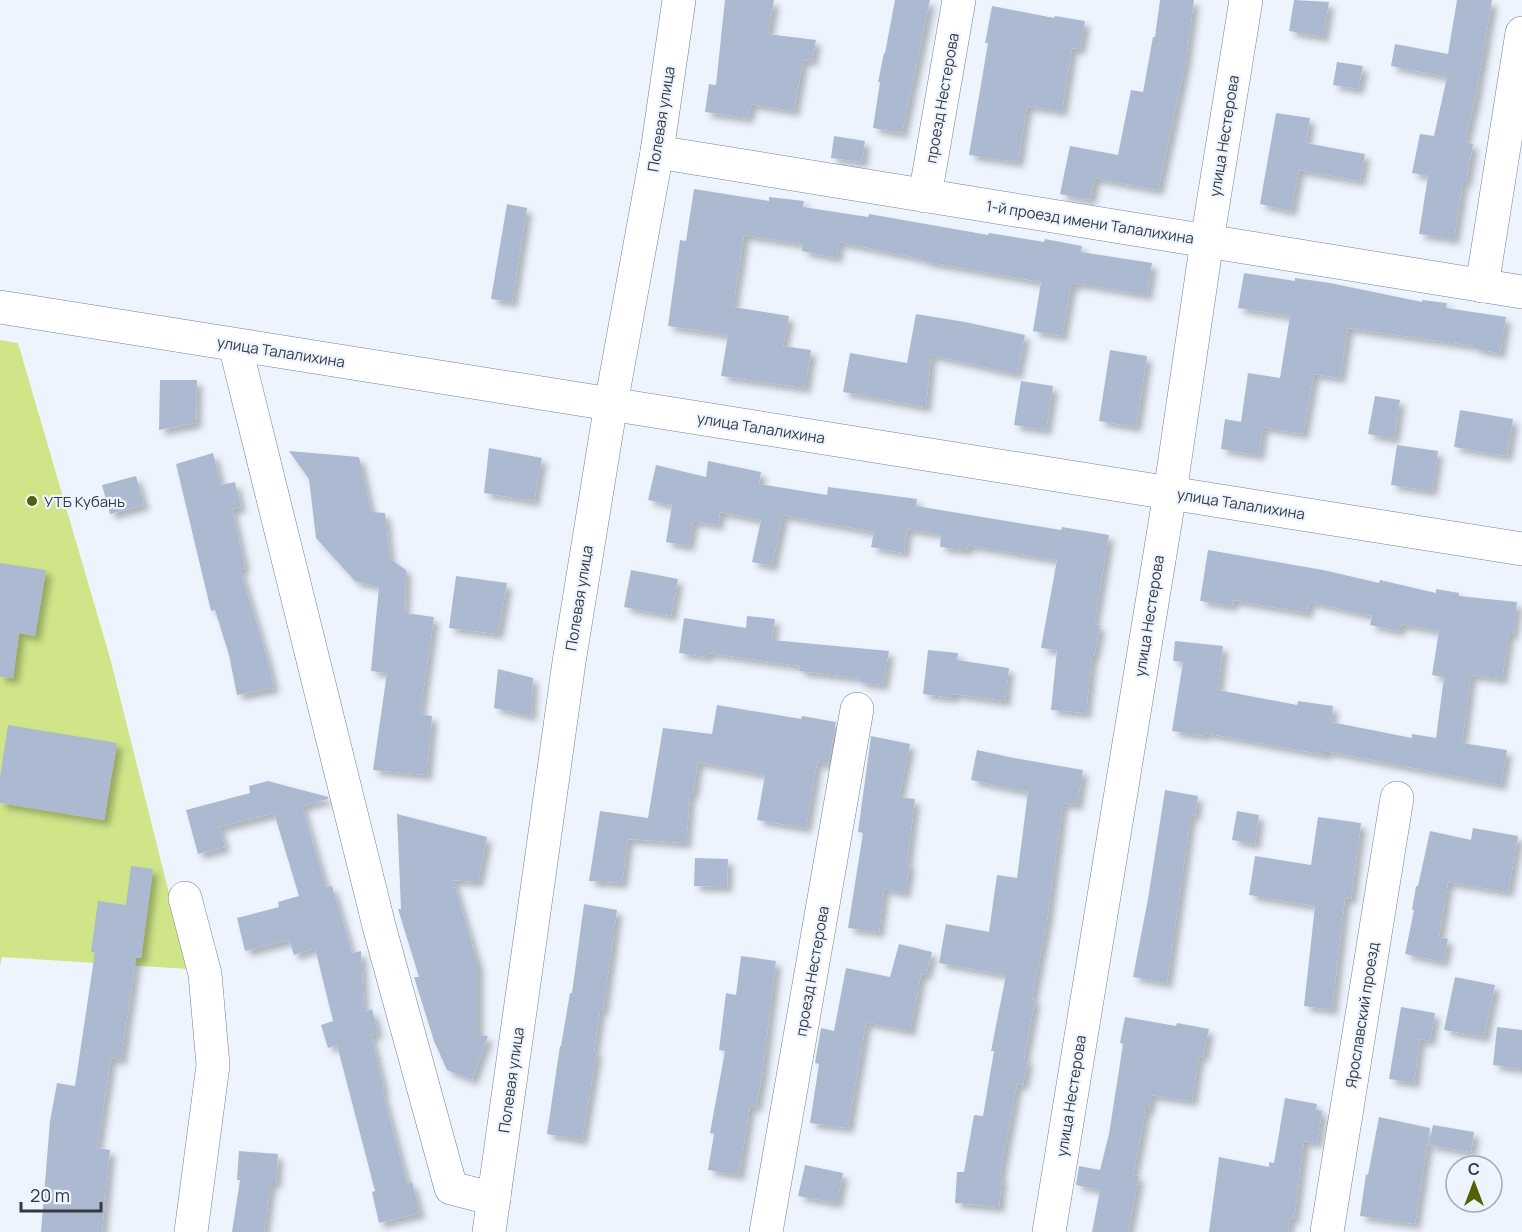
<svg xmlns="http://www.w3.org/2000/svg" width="1522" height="1232" viewBox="0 0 1522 1232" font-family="Manrope,sans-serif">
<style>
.green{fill:#cfe588}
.building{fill:#acbad1;filter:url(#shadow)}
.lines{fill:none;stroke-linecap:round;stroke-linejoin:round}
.minor-casing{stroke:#728096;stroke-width:34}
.minor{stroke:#fff;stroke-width:33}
.poi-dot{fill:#526104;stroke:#eef4fe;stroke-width:2}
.labels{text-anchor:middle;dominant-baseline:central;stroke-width:4.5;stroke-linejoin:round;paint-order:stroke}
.street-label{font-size:15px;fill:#333842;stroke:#eef4fe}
.poi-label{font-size:15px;fill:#333842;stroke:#eef4fe;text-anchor:start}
</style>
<defs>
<filter id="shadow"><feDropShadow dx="5.5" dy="5.5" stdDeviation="3" flood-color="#0004"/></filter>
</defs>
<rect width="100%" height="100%" fill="#eef4fe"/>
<!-- green -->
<polygon class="green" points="0,340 18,343 110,658 188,969 2,957 0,966"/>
<!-- building -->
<g class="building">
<polygon points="725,0 774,0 768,34 816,40 812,61 803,60 794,111 751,104 748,118 705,112 709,84 716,85"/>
<polygon points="895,0 930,0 902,133 873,128 880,82 878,82 884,53 885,53"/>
<polygon points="1160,0 1194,0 1185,65 1158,190 1095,178 1090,200 1060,194 1070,146 1118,155 1131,90 1143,92 1153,37 1155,37"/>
<polygon points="1294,0 1329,2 1323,37 1289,31"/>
<polygon points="1457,0 1492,0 1476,95 1465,142 1473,144 1466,182 1463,182 1454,239 1419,234 1428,176 1412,173 1420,134 1434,136 1447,77 1391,66 1395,44 1448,54"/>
<polygon points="992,6 1054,18 1055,16 1085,21 1080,49 1072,48 1062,111 1027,106 1018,162 969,155 988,43 985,43"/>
<polygon points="1337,62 1363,66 1358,89 1333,85"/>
<polygon points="1276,113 1310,118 1306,143 1365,154 1360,181 1299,170 1291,211 1260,204"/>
<polygon points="834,136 865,141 862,162 831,158"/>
<polygon points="694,189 769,201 769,197 804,201 803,207 868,217 869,214 988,235 989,233 1044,242 1045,239 1082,246 1081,252 1152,263 1147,295 1076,283 1076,285 1071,285 1062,336 1033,331 1041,282 923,261 923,259 839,242 837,258 802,251 803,244 744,235 733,307 789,316 783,346 811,350 805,388 721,376 728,335 668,326 680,240 686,241"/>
<polygon points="507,204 527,208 512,302 491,299"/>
<polygon points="1244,273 1295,281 1295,278 1330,283 1422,302 1422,300 1447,303 1446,308 1506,317 1500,353 1475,349 1475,346 1348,328 1340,378 1314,374 1303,434 1263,427 1259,455 1221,449 1225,419 1241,422 1248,373 1280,378 1290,316 1238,308"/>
<polygon points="916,314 965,322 1025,335 1017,374 931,355 926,407 843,392 850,353 907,363"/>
<polygon points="1110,350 1147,356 1136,427 1099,421"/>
<polygon points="160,380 197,380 196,423 159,430"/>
<polygon points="1021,381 1053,386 1046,430 1014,425"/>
<polygon points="1375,396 1400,400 1394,439 1368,434"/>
<polygon points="1460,410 1513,419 1507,456 1454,447"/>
<polygon points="1397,445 1438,451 1432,491 1391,485"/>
<polygon points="489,448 542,458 534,501 484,493"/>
<polygon points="289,451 359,457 371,512 385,513 390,559 406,570 405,613 434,617 420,714 432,716 427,775 373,770 387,673 371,671 379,587 355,581 316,538 309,479"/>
<polygon points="213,453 221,485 235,482 241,507 232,509 245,568 240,569 267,658 274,688 237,695 229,655 215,610 211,611 176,464"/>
<polygon points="708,461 761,472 759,484 827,495 828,487 880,494 917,499 916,506 1061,530 1062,527 1109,535 1094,624 1100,625 1094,656 1092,656 1086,713 1051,710 1057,650 1041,648 1057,560 968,545 967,550 940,547 941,534 907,529 904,553 871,547 874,532 783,515 772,566 752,562 761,520 720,512 718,525 693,521 689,546 666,542 672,505 648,500 656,465 706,477"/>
<polygon points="136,476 144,505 110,514 102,485"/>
<polygon points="1208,550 1323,570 1379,583 1380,580 1436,593 1436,589 1459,593 1459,596 1517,602 1513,634 1509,634 1502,679 1471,675 1462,743 1507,750 1501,785 1326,751 1326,755 1205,733 1205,736 1172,731 1183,662 1173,661 1175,641 1223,646 1218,690 1297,705 1298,701 1333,706 1331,722 1412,738 1412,734 1436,738 1444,677 1432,675 1439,631 1401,624 1399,631 1370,625 1372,616 1310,602 1307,613 1233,600 1232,606 1200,601"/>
<polygon points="0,563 46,570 35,636 19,633 13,678 0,677"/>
<polygon points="631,570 678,579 671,616 624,607"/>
<polygon points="456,576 507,583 498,634 449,628"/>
<polygon points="747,616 775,619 772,640 889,651 883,685 859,682 860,678 799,671 800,666 708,653 707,657 679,653 684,618 746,628"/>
<polygon points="928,650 958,653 957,660 1009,668 1005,701 953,694 953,698 923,694"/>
<polygon points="498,669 533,678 531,716 494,708"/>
<polygon points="717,705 801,719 802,716 836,722 828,764 817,762 806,828 757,820 765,775 698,762 693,794 690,794 686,843 628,839 622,883 589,881 600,811 648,818 663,728 712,734"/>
<polygon points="8,725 117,743 104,820 0,803 0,777"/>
<polygon points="871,736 910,744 899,797 915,799 907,863 910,863 905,893 884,889 879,932 848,928 863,833 858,832"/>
<polygon points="977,750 1014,758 1083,770 1077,805 1063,803 1047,920 1032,999 1035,1000 1024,1059 1028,1059 1023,1085 1017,1084 1000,1175 1002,1176 999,1207 955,1203 957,1172 964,1172 974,1115 983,1116 994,1051 991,1051 1006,975 939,963 946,924 989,932 997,875 1017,878 1028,792 971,780"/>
<polygon points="268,781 328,797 328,799 302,806 326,887 332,886 352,953 361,951 364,1012 372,1009 378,1033 371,1035 384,1089 382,1090 407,1183 412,1182 420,1213 379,1223 372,1192 375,1191 337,1045 328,1048 321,1025 333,1021 315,948 294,955 289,940 245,951 237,918 279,907 278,902 299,896 274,813 219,827 225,847 198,854 186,810 250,793 249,786"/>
<polygon points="1165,790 1198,796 1195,816 1191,815 1167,983 1133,977 1148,899"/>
<polygon points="1237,811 1259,815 1255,844 1232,840"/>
<polygon points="397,814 487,837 478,882 453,880 478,964 478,1035 488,1036 472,1080 447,1070 434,1041 414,977 419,977 398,909 401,909"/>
<polygon points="1318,817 1361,823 1351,899 1345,898 1332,1010 1304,1006 1315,906 1249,895 1255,856 1311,865"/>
<polygon points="1473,828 1518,836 1508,892 1448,882 1439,937 1448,939 1443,962 1405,954 1414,910 1412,910 1416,886 1418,886 1430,831 1471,840"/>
<polygon points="695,858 728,859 727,887 694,886"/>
<polygon points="131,866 153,869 141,958 136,958 121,1060 111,1058 97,1148 110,1150 102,1232 41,1232 50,1121 57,1083 75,1086 95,952 91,952 98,901 126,905"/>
<polygon points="584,904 617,910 603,1010 600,1010 594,1051 597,1051 582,1140 547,1134 560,1046 561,1046 570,993 572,993"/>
<polygon points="899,944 932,952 926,975 921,974 910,1031 866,1022 848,1128 810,1123 819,1064 815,1063 821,1028 834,1031 846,968 890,977"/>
<polygon points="741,956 776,961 762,1076 756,1107 750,1106 739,1175 708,1170 714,1134 710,1133 725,1051 719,1050 726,993 736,995"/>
<polygon points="1455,977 1495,985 1484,1037 1444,1030"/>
<polygon points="1401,1007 1435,1013 1430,1041 1420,1039 1414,1083 1389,1079"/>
<polygon points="1125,1017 1176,1026 1177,1023 1209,1029 1203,1057 1199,1056 1192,1101 1151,1095 1149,1109 1146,1109 1133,1175 1139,1176 1128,1232 1092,1232 1100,1190 1076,1185 1079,1166 1100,1170 1109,1134 1123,1044 1120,1043"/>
<polygon points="1497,1027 1522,1030 1522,1069 1493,1065"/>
<polygon points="1285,1098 1317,1104 1316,1110 1322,1111 1317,1143 1304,1141 1294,1219 1290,1218 1288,1232 1209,1232 1219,1157 1269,1167 1269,1162 1274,1163"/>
<polygon points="1379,1117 1430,1128 1415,1224 1360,1216 1366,1174 1368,1175"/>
<polygon points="1433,1125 1474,1132 1471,1152 1429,1145"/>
<polygon points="239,1151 278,1154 276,1183 271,1183 264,1232 232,1232 240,1180 237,1180"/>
<polygon points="805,1165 843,1173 837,1203 798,1196"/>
</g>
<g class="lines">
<defs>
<g id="minor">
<polyline points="657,152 1522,292"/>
<polyline points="925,196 959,0"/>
<polyline points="1482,286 1522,33"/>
<polyline points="0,307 1522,549"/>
<polyline points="235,345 379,926 451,1188 494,1199"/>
<polyline points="185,898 205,974 213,1065 191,1232"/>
<polyline points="489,1232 569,662 611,404 657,152 679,0"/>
<polyline points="766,1232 857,709"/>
<polyline points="1049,1232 1170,493 1207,241 1246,0"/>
<polyline points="1327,1232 1397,798"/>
</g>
</defs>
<!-- minor casing -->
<use href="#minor" class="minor-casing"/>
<!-- minor -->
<use href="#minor" class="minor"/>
</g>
<!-- markers -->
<circle class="poi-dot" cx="32" cy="501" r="6"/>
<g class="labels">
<!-- street labels -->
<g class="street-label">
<text transform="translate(942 98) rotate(-80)">проезд Нестерова</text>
<text transform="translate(661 119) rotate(-81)">Полевая улица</text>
<text transform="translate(1224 136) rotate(-81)">улица Нестерова</text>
<text transform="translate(1090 222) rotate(9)">1-й проезд имени Талалихина</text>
<text transform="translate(281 352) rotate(9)">улица Талалихина</text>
<text transform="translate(761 428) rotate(9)">улица Талалихина</text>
<text transform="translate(1241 504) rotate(9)">улица Талалихина</text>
<text transform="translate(579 598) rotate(-81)">Полевая улица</text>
<text transform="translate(1149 616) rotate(-81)">улица Нестерова</text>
<text transform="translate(812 971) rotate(-80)">проезд Нестерова</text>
<text transform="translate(1362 1015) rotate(-81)">Ярославский проезд</text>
<text transform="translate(511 1080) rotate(-82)">Полевая улица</text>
<text transform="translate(1071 1096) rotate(-81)">улица Нестерова</text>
</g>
<!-- poi labels -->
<g class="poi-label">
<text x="44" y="501">УТБ Кубань</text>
</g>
</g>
<!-- north arrow -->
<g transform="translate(1474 1184)"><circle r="28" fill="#eef4fe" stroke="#a3a9b3" stroke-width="1.5"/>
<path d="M0-4.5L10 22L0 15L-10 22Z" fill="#526104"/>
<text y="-9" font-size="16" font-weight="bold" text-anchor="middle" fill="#333842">С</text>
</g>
<!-- scale -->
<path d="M21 1202v9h80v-9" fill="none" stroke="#333842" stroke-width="3"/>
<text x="30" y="1202" font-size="18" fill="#333842" stroke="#eef4fe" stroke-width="4.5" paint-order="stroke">20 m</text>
</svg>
